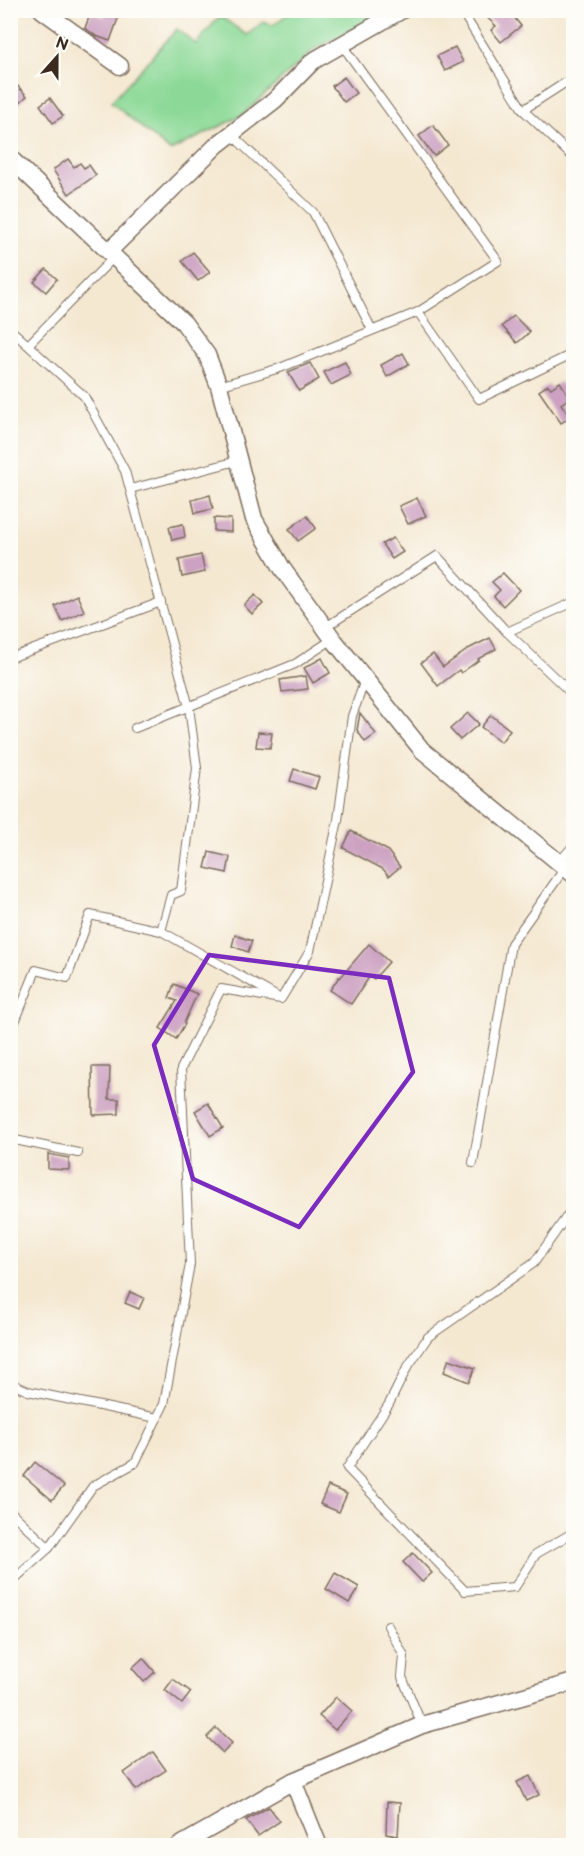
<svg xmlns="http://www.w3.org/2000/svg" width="584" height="1856" viewBox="0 0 584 1856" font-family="'Balsamiq Sans',sans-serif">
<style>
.green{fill:#8cd997;stroke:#64825a;stroke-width:1.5}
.building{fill:#cca1c1}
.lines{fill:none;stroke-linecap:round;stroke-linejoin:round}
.lane-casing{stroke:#7c6c5d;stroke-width:10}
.street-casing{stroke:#7c6c5d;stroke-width:19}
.lane{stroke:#fff;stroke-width:8}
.street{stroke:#fff;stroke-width:16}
.marked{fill:none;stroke:#7b2cbf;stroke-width:4.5;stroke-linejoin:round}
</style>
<rect width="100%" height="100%" fill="#fdfcf7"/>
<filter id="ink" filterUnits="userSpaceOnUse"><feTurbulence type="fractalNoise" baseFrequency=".0167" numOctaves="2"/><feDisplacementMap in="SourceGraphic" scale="12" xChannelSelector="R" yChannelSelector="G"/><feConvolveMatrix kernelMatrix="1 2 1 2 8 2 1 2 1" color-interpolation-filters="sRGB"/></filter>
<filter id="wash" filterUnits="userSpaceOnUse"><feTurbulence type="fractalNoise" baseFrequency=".008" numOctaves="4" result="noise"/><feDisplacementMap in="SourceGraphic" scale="24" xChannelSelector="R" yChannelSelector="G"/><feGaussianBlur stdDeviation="1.35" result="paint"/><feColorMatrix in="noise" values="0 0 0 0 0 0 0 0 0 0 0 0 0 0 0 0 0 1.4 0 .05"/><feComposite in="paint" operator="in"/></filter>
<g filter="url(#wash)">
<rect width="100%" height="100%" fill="#f4e8d1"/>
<!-- green -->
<polygon class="green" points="292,11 390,11 316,48 241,116 170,151 111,102 177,29 196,44 220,16 247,35 263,22 273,25"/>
<g id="blocks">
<!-- building -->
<g class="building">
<polygon points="107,10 121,10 110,41 96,36 85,28 91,12 104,17"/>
<polygon points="479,10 508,10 521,26 501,42 491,30 496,26"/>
<polygon points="455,47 463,62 445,71 437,56"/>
<polygon points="344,77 356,93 344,102 332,86"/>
<polygon points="10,78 27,96 10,111"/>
<polygon points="50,98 63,116 53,123 40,105"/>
<polygon points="433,125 448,145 434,156 419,136"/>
<polygon points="68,159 74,167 80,163 84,168 89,165 96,175 69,194 53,170"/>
<polygon points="193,252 210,272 198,281 182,261"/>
<polygon points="46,269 57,279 46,292 34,282"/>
<polygon points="514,316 530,332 517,343 502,326"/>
<polygon points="403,353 409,364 387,377 381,365"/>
<polygon points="345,362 351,375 331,385 324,372"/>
<polygon points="310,363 319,379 299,391 288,372"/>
<polygon points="560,382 570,398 561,404 570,417 561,423 539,391 548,385 551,388"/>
<polygon points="210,495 213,509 195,513 192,500"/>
<polygon points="417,498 426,516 408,524 399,506"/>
<polygon points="307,516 316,528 298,541 289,529"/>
<polygon points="214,518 231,519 231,532 214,531"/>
<polygon points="183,524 185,537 172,540 169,527"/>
<polygon points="393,538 403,552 392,559 382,544"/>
<polygon points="201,555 205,572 182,577 179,560"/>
<polygon points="503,573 519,590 503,606 494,596 500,590 492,582"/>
<polygon points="77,595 84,611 62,621 55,606"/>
<polygon points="255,595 263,604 252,614 244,605"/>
<polygon points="490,638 496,649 478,659 479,660 461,673 459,670 438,686 421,663 433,654 443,667 470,648"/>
<polygon points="322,658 330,673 313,683 304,668"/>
<polygon points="306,676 308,689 282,692 280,680"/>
<polygon points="360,713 376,734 365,742 357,730"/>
<polygon points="468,713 479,724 460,740 450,729"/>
<polygon points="491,715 510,730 501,742 481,727"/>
<polygon points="258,732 272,733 270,748 256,747"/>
<polygon points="294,769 319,777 315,789 290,781"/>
<polygon points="351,831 387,850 400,867 389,876 383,869 343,848"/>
<polygon points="209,852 230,857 227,873 205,868"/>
<polygon points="235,935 252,941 248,952 232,946"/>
<polygon points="369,944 389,962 374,979 370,976 351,1004 330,990 339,977 340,978"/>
<polygon points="174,984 197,994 184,1023 185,1024 176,1039 160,1028 177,1001 169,998"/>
<polygon points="92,1067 110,1067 109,1099 119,1099 119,1114 93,1115"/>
<polygon points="208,1103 223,1128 210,1136 195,1111"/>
<polygon points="48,1154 69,1158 69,1170 48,1169"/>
<polygon points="130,1292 144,1298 139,1309 125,1303"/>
<polygon points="449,1359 475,1368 469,1382 444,1372"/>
<polygon points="35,1462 64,1486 52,1500 24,1476"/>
<polygon points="328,1486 347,1494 339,1512 320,1504"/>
<polygon points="413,1553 432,1573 422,1582 403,1562"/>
<polygon points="335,1573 359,1587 349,1603 326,1589"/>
<polygon points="143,1658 155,1672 144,1682 132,1668"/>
<polygon points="173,1679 191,1692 182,1704 165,1690"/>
<polygon points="336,1697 352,1711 335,1730 319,1716"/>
<polygon points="216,1728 232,1743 223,1753 207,1737"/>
<polygon points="153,1752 166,1770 136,1790 124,1773"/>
<polygon points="530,1776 539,1795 526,1801 517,1782"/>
<polygon points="387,1802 400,1803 398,1836 386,1834"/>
<polygon points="269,1807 280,1821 258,1836 246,1820"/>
</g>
</g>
</g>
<g filter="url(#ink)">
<use href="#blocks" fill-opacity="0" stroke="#7c6c5d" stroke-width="1.5"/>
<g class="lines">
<defs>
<g id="lane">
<polyline points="461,10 523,110 574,77"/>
<polyline points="523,110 574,158"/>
<polyline points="231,134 313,212 372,330"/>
<polyline points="418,312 479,399 574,353"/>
<polyline points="10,329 84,396 125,471 189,707 197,768 181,891 171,895 161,931"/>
<polyline points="28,345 115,256"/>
<polyline points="219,386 280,368 418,312 498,261 342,45"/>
<polyline points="130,489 237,461"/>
<polyline points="324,628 437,556 507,632 574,602"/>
<polyline points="507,632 574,696"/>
<polyline points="10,658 161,602"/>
<polyline points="135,728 295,664 333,639"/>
<polyline points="559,862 574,845"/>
<polyline points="10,1034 36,970 67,978 90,915 161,931 276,996"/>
<polyline points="10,1139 78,1153"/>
<polyline points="473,1163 511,944 565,868"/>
<polyline points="574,1206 534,1263 428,1337 407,1368 389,1404 347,1468 465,1591 515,1587 536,1554 574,1532"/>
<polyline points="10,1383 28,1391 157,1418"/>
<polyline points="10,1511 49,1548 93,1486 135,1463 164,1404 190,1264 181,1069 221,989 281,999 310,951 338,820 352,716 365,680"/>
<polyline points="10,1583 49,1548"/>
<polyline points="388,1626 404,1656 402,1677 422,1725"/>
</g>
<g id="street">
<polyline points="42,10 120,66"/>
<polyline points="10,158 184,323 207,355 219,386 254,519 282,568 333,639 422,750 574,875"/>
<polyline points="109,251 217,145 275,100 313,61 402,10"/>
<polyline points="293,1781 319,1846"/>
<polyline points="179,1846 293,1781 422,1725 574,1682"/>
</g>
</defs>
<!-- lane casing -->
<use href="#lane" class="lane-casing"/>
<!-- street casing -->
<use href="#street" class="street-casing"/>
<!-- lane -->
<use href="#lane" class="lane"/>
<!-- street -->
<use href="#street" class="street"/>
</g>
</g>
<!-- marked area -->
<path class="marked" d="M 209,955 L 389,978 L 413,1072 L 299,1227 L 193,1179 L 154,1045 Z"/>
<!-- margin -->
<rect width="584" height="1856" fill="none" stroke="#fdfcf7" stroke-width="36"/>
<!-- north arrow -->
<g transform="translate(57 57) rotate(21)" stroke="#fdfcf7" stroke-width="4.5" paint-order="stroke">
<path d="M0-4.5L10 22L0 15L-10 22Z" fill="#3b2a1e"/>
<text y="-9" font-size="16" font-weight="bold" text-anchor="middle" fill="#3b2a1e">N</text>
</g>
</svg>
